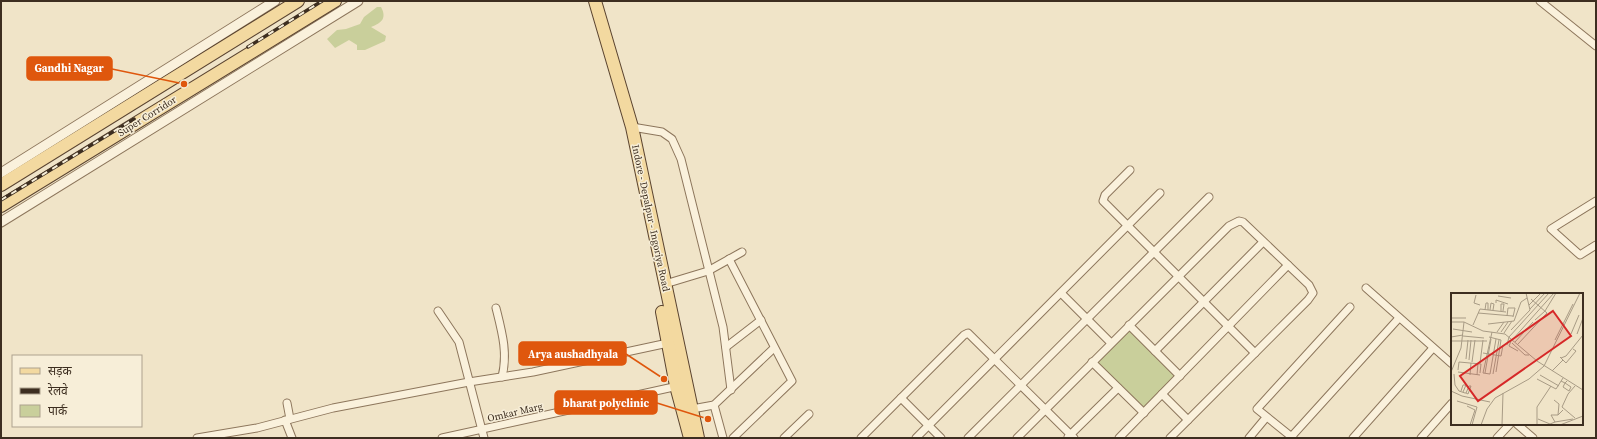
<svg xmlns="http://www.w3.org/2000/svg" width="1597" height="439" viewBox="0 0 1597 439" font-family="'Source Serif 4','Noto Sans Devanagari',serif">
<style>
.green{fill:#c9cf9b}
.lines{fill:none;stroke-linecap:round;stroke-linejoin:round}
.minor-casing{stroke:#8d765c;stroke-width:9}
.tertiary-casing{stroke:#8d765c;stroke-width:11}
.primary-casing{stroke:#5b4430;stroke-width:14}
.minor{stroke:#faf1dc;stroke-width:7}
.tertiary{stroke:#faf1dc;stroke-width:9}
.primary{stroke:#f3d9a0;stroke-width:12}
.rail-casing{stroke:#3d2e20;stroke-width:3.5}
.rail{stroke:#f7eed8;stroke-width:2;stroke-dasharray:6;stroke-linecap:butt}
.labels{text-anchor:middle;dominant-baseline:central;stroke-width:3;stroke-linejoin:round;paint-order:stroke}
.street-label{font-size:10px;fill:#3d2e20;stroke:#f7eed8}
.inset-road{fill:none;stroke:#a89b85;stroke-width:1}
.view{fill:#d62828;fill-opacity:0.15;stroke:#d62828;stroke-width:2}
.inset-edge{fill:none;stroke:#3d2e20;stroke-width:2}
.leader{fill:none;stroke:#df570d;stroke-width:1.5}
.callout-dot{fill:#df570d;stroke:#f7eed8;stroke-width:1.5}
.callout{fill:#df570d;stroke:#df570d;stroke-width:1.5}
.callout-label{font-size:11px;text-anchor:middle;font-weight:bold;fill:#fff}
</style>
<rect width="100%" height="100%" fill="#f0e4c8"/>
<!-- green -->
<g class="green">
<path d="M 377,7 L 381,7 C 387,18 382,23 371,27 L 386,36 L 385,41 L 365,50 L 357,50 L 357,45 L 349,40 L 335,48 L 327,39 L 337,30 L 346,29 L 360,24 L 364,17 Z"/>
<polygon points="1129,330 1176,375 1144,408 1097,363"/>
</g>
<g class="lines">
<defs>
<g id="minor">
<polyline points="1540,1 1596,46"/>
<polyline points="632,127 662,132 672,139 681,159 723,327 731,390"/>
<polyline points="1130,170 1105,195 1103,201 1255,353"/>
<polyline points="1596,201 1551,229 1580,255 1596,245"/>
<polyline points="729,259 792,381 733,438"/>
<polyline points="665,284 708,271 742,252"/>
<polyline points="1366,288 1452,364"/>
<polyline points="1061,293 1111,343"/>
<path d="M 496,308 C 502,332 508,353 502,377"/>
<polyline points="438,311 459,342 484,438"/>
<polyline points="1129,325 1180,376"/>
<polyline points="726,347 761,320"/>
<polyline points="1155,351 1263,242"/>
<polyline points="1092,362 1144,413"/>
<polyline points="1162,394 1188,420"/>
<polyline points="901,398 941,438"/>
<polyline points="287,403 290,419"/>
<polyline points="714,405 723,438"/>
<polyline points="692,409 714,405 774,348"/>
<polyline points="285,420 292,438"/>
<polyline points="1517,424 1533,438"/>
<polyline points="1068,437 1118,388"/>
<polyline points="1291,437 1399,318"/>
<polyline points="197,438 257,428 333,408 469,382 533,372 668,343"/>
<polyline points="442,438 678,386"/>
<polyline points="784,438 809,414"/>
<polyline points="861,438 964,335 968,333 1074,438"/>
<polyline points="916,438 1160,193"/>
<polyline points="968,438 1209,197"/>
<polyline points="1017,438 1229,226 1239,221 1243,222 1309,285 1313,293 1308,300 1170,438"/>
<polyline points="1119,438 1288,265"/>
<polyline points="1249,438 1264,420"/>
<polyline points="1293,438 1257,409 1350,307"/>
<polyline points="1353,438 1433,348"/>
<polyline points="1421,438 1452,403"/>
<polyline points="1497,438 1510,424"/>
</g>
<g id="tertiary">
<polyline points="1,173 275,1"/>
<polyline points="1,222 358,1"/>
</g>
<g id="primary">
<polyline points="595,1 632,127 698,438"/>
<polyline points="1,185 298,1"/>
<polyline points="1,206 335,1"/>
<polyline points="662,312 676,386 690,438"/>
</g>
</defs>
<!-- minor casing -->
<use href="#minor" class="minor-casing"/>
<!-- tertiary casing -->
<use href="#tertiary" class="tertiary-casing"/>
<!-- primary casing -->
<use href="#primary" class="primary-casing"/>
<!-- minor -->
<use href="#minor" class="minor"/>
<!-- tertiary -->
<use href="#tertiary" class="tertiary"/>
<!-- primary -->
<use href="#primary" class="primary"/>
<defs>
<g id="rail">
<polyline points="248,47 322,1"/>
<polyline points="1,200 134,119"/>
</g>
</defs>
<!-- rail casing -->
<use href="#rail" class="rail-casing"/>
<!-- rail -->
<use href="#rail" class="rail"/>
</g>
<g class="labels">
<!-- street labels -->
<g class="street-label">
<text transform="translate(147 116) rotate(-32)">Super Corridor</text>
<text transform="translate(651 218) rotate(78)">Indore - Depalpur - Ingoriya Road</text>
<text transform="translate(515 412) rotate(-13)">Omkar Marg</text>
</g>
</g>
<!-- overview -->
<g transform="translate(1451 293)">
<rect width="132" height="132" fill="#f0e4c8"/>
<path class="inset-road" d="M 75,0 L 79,17M 25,2 L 23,10 L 29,12M 47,3 L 60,5M 45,10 L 45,7 L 57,11M 78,12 L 90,0M 79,16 L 94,0M 34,17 L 35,10 L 37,10 L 37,17M 39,17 L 40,10 L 43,11 L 42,17M 50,18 L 50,11 L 53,11 L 52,18M 94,18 L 105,0M 27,20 L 62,23M 56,23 L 57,15 L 64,15 L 62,24M 0,25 L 15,25M 84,27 L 94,18M 63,28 L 70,9 L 76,5M 0,29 L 13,29 L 32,38 L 54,41 L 86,68 L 132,97M 37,31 L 63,28M 22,32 L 29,16 L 55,19M 2,36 L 21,39M 60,37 L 79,17M 41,39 L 32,80 L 39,81 L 45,46M 46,39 L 53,29M 50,39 L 57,29M 53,40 L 61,28M 120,41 L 128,22M 126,41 L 132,25M 12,43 L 33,45M 0,44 L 12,42M 38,44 L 50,47 L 45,79M 62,46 L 103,0M 104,47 L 122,11M 0,48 L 36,48M 60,48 L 58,53 L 67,58M 64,49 L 82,29M 61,50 L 74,62 L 78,62M 67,51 L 96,20 L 80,6M 56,52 L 58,44 L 98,0M 32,60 L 50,63 L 52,52M 109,64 L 115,70 L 125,58 L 122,56M 110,65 L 115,63 L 132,42M 15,66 L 17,47M 18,67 L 20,47M 21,69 L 24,47M 29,70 L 32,47M 7,77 L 8,69 L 30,71 L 29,80M 101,78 L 112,67M 0,79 L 10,55 L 13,29M 7,79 L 29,82M 34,80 L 40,46M 3,81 L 4,92 L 8,98 L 14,100 L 15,100 L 17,101 L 20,93 L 18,93 L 15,100M 42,81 L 48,47M 19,82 L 20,70M 26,82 L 27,70M 89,82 L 108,93M 86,86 L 105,96 L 112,85M 110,88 L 114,90 L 120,94 L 118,98 L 112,94 L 114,90 L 116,88M 0,98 L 11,103 L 39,109M 10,98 L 12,92 L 15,92 L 12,99M 103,107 L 108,111 L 107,122 L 112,117M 6,108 L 26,114 L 21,132M 16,113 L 24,117 L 19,132M 124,125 L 111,114 L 117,101 L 124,93M 87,126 L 99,131 L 104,129 L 100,122 L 107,122M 104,129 L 122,126M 30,132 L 36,116 L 44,105 L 78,86 L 93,73 L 129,0M 51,132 L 52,100M 86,132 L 86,114 L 100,93M 109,132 L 132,123"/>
<path class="view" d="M 102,18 L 120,43 L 27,108 L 9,83 Z"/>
<rect width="132" height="132" class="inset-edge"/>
</g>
<!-- callouts -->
<path class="leader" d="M184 84L112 69M664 379L626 354M708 419L657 403"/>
<g class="callout-dot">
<circle cx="184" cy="84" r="4"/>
<circle cx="664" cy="379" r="4"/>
<circle cx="708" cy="419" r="4"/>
</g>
<g class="callout">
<rect x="27" y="57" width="85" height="23" rx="4"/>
<rect x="519" y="342" width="107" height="23" rx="4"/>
<rect x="555" y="391" width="102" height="23" rx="4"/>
</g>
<g class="callout-label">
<text x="69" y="72">Gandhi Nagar</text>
<text x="573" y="358">Arya aushadhyala</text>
<text x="606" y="407">bharat polyclinic</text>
</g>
<!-- border -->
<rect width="1597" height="439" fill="none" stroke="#3d2e20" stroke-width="4"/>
<!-- legend -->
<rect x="12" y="355" width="130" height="72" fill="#f7eed8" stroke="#ada18e"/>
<rect x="20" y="368" width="20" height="6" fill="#f3d9a0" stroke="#ada18e"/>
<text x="48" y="375" font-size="12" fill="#3d2e20">सड़क</text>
<rect x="20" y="388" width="20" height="6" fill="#3d2e20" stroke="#ada18e"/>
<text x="48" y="395" font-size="12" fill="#3d2e20">रेलवे</text>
<rect x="20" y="405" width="20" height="12" fill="#c9cf9b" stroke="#ada18e"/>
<text x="48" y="415" font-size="12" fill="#3d2e20">पार्क</text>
</svg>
